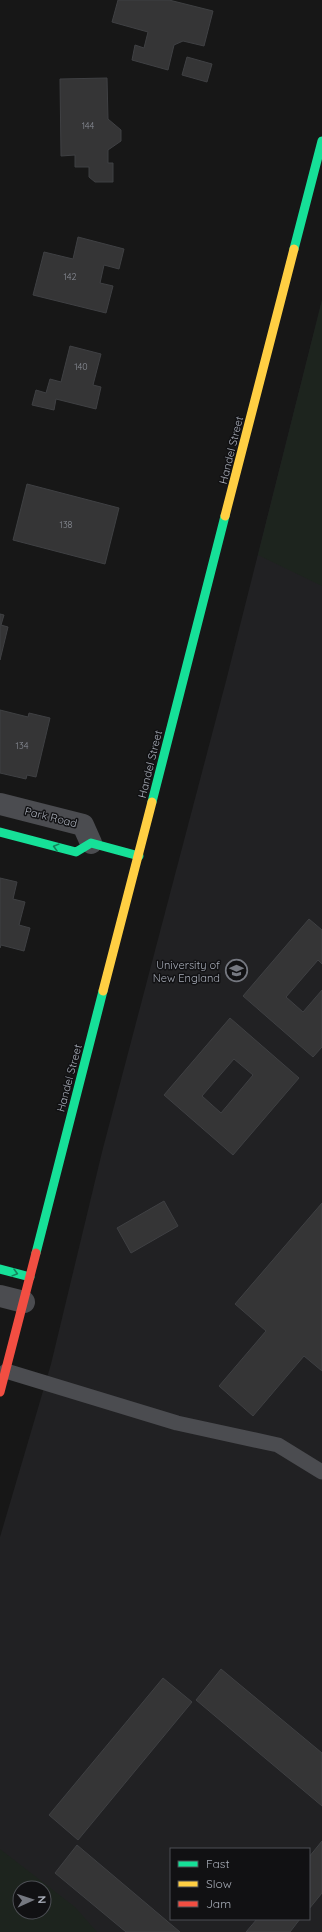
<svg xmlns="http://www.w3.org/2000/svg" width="322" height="1932" viewBox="0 0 322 1932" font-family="Quicksand,sans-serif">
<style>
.built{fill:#212123;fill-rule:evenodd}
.green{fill:#1d241e;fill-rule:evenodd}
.building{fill:#353536;stroke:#3f4043;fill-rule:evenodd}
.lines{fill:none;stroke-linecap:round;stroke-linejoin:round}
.lane{stroke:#4b4c50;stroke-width:15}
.street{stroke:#4b4c50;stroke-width:22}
.fast{stroke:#16e098;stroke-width:9}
.slow{stroke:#ffcf43;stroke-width:9}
.jam{stroke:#f24e42;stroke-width:9}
.oneway{stroke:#14835c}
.labels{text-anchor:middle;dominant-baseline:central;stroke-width:3;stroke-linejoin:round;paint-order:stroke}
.number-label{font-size:9px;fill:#8b8f98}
.street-label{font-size:11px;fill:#a8adb8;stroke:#111113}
.poi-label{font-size:11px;fill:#a8adb8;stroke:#111113;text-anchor:end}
</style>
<rect width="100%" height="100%" fill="#171717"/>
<!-- built -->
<path class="built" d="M 322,300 L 322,1932 L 0,1932 L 0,1537 L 51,1364 L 102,1152 L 226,681 ZM 171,1849 L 309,1849 L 309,1919 L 171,1919 ZM 20,1888 L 44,1888 L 44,1912 L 20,1912 Z"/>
<!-- green -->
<g class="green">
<polygon points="322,300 322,586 258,555"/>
<path d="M 0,1849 L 75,1907 L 97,1932 L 0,1932 ZM 20,1888 L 44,1888 L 44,1912 L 20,1912 Z"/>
</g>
<!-- building -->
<g class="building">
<polygon points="118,0 169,0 213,11 204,46 183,41 174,45 168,70 132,60 135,45 144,48 148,32 112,22"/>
<polygon points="187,57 212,64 207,82 182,75"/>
<polygon points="107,78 108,119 121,130 121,141 108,150 108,163 113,163 113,182 95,182 89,177 89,167 75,167 75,155 61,156 60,79"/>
<polygon points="78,237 124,249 119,269 104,265 100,283 113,286 106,313 33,295 44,252 73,259"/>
<polygon points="70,346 101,354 93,385 101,387 96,409 56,399 54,410 32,405 36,390 46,393 50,379 61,382"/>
<polygon points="27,484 119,508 105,564 13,540"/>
<polygon points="0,614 4,615 1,625 8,627 0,660"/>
<polygon points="0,710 28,717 29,713 50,718 36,777 27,775 26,779 0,773"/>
<polygon points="0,878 17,882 13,899 25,902 19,925 30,928 24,951 1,945 0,948"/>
<polygon points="309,919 322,930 322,964 318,960 286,997 303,1012 322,990 322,1047 313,1057 243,996"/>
<path d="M 230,1018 L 299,1078 L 233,1155 L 164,1095 ZM 234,1059 L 253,1075 L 221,1113 L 202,1096 Z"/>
<polygon points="164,1201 178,1226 131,1253 117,1228"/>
<polygon points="322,1203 322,1371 304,1356 253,1416 219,1386 266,1331 235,1304"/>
<polygon points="221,1669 322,1753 322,1806 196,1700"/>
<polygon points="163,1678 192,1702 78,1840 49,1815"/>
<polygon points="322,1841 322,1893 309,1909 309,1857"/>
<polygon points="77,1845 180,1932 126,1932 55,1873"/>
<polygon points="257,1919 300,1919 290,1932 246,1932"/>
</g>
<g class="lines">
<!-- lane -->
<polyline class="lane" points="6,1371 177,1423 278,1445 322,1472"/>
<!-- street -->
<g class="street">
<polyline points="0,804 83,825 91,843"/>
<polyline points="0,1296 24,1302"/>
</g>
<!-- fast -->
<g class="fast">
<polyline points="294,249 322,141"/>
<polyline points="152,802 225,516"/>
<polyline points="0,832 76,852 91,843 139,856"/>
<polyline points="36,1253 103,991"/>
<polyline points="0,1269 30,1277"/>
</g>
<!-- slow -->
<g class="slow">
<polyline points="225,516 294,249"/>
<polyline points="103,991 152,802"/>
</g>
<!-- jam -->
<polyline class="jam" points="0,1392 36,1253"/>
</g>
<!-- one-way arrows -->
<defs><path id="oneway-chevron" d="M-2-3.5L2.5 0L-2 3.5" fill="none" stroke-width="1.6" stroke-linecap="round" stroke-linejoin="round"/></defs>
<g class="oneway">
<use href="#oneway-chevron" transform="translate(56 847) rotate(-165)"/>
<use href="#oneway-chevron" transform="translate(15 1273) rotate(15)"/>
</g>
<!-- icons -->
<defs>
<symbol id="university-ring" viewBox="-11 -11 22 22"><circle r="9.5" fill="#111113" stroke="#757880" stroke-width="1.5"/><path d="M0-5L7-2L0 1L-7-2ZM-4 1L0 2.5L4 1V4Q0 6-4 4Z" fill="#757880"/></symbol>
</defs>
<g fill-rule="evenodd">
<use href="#university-ring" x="224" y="958" width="25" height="25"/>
</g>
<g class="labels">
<!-- number labels -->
<g class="number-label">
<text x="88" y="125">144</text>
<text x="70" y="276">142</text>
<text x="81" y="366">140</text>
<text x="66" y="524">138</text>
<text x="22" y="745">134</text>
</g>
<!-- street labels -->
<g class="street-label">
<text transform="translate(231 450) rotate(-76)">Handel Street</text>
<text transform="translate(150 764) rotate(-76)">Handel Street</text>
<text transform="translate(51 817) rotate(14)">Park Road</text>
<text transform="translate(69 1078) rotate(-75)">Handel Street</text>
</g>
<!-- poi labels -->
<g class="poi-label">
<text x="220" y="965">University of<tspan x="220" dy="13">New England</tspan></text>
</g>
</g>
<!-- legend -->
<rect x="170" y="1848" width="140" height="72" fill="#111113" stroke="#4d4f55"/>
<rect x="178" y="1861" width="20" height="6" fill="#16e098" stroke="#4d4f55"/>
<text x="206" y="1868" font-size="12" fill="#a8adb8">Fast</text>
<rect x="178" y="1881" width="20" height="6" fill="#ffcf43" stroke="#4d4f55"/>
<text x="206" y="1888" font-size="12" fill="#a8adb8">Slow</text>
<rect x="178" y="1901" width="20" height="6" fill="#f24e42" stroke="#4d4f55"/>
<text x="206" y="1908" font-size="12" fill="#a8adb8">Jam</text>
<!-- north arrow -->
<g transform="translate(32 1900) rotate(87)"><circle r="19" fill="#111113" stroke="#4d4f55"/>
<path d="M0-3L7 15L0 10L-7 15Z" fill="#757880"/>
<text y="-6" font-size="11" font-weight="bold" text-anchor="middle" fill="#a8adb8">N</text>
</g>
</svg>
